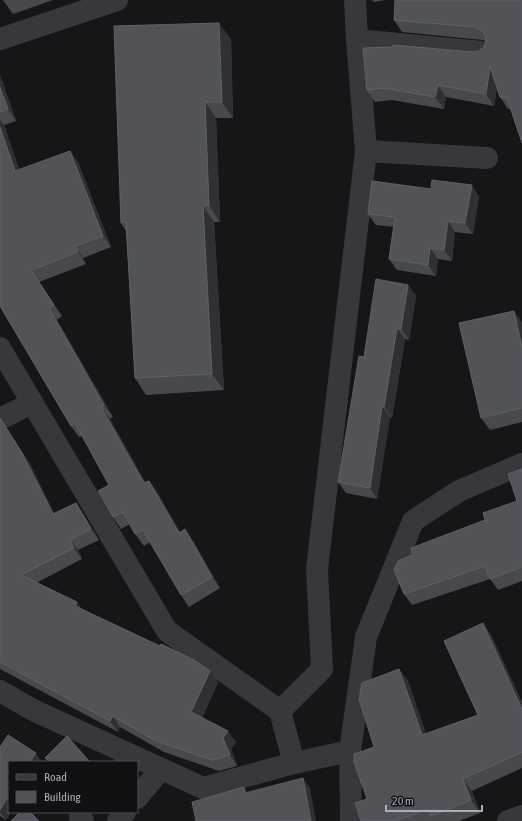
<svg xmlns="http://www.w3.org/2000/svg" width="522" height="821" viewBox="0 0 522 821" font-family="'Asap Condensed',sans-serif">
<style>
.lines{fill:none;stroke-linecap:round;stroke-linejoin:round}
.minor{stroke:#37383d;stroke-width:22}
.wall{fill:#47494d}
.shaded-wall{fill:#2f3033}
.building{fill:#525359;stroke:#5f6168}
</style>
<rect width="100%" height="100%" fill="#161618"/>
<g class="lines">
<!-- minor -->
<g class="minor">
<polyline points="355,0 357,40 482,52"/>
<polyline points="0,39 117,0"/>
<polyline points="366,151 487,158"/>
<polyline points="0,348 167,631 280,711 294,763"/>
<polyline points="0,419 32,403"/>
<polyline points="0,691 33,710 203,788 294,763 350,751"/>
<polyline points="280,711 322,669 317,569 366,151 357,40"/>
<polyline points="137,798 161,769"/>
<polyline points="80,818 83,821"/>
<polyline points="118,821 125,812"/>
<polyline points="351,821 350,751 366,637 413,521 459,491 522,464"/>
<polyline points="508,821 522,816"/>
</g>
</g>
<!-- wall -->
<g class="wall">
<polygon points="3,0 53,0 13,14"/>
<polygon points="372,0 386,0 374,2"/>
<polygon points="522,0 511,109 508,109 500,97 497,88 494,106 446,97 444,109 392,100 375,102 367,90 473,52 479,51 484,47 486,41 483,40 402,32 394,20"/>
<polygon points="231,39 233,118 216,118 220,222 214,222 224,390 146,395 135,378 126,231 121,223"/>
<polygon points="0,75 16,121 4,125 19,170 78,162 111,247 83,258 86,264 39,282 62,316 57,320 113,417 110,419 145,482 149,481 157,492 180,532 193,541 220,588 189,607 181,595 150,542 144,546 135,534 130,524 121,529 113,517 109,485 82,436 79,437 71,426 0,306"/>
<polygon points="479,196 473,234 455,232 452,261 438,259 436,276 397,270 389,259 394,227 376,225 368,214"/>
<polygon points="408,285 416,296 409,340 405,339 392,418 390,417 377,499 346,493 338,482 364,357"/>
<polygon points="514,311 522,323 522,422 490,430 481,418"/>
<polygon points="0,418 30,464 54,513 76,503 83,514 99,540 78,550 82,559 36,583 82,609 218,682 202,718 236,742 231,749 237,766 219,771 164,752 120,727 118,732 0,669"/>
<polygon points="522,469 522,581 498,590 490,579 412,605 404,594 485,520 517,501"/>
<polygon points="491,635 522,702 522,768 472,791 480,813 459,821 361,821 367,799 374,747 399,669 408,681 426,734 478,715"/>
<polygon points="0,747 9,812 11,812 6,820 0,816"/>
</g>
<!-- shaded-wall -->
<g class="shaded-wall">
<polygon points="219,23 231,39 233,118 222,102"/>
<polygon points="490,66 499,78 494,106 486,94"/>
<polygon points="0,75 16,121 8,109 0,87"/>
<polygon points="438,85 446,97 444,109 435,97"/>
<polygon points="205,102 216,118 220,222 209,205"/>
<polygon points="0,120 4,125 24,183 15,171 0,127"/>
<polygon points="70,151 78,162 111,247 103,236"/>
<polygon points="472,185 479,196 473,234 465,223"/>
<polygon points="203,206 214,222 224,390 212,374"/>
<polygon points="448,221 455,232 452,261 444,250"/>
<polygon points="75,246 83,258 86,264 78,252"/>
<polygon points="430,248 438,259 436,276 428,265"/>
<polygon points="31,270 39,282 62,316 54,305"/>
<polygon points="408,285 416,296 409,340 401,329"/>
<polygon points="49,308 57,320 113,417 104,405"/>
<polygon points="514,311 522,323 522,347"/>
<polygon points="397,328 405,339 392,418 384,407"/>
<polygon points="382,406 390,417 377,499 370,488"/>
<polygon points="101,407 110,419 152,495 144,483"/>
<polygon points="0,418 30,464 60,525 53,514"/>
<polygon points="149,481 157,492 187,545 179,533"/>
<polygon points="76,503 83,514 99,540 91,529"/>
<polygon points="185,529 193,541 220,588 212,577"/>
<polygon points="70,540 78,550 82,559 74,548"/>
<polygon points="77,602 85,613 75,606"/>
<polygon points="483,623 491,635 522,702 522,709"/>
<polygon points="399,669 408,681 431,748 422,735"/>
<polygon points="210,671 218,682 199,723 191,712"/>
<polygon points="113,716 120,727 118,732 110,721"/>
<polygon points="228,731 236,742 231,749 237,766 230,755 223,738"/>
<polygon points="36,753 42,762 30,762"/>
<polygon points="303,778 310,788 316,821 311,821"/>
<polygon points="463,779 472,791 480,813 471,800"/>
<polygon points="244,787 251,797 245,793"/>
<polygon points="9,795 9,812 11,812 6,820 0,812 0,810"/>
</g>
<!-- building -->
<g class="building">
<polygon points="395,0 522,0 522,143 507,98 500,97 490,66 486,94 438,85 435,97 384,88 367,90 363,48 393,47 393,45 473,52 479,51 484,47 486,41 485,34 480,30 475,27 394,20"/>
<polygon points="219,23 222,102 205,102 209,205 203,206 212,374 135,378 126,221 121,223 114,26"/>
<polygon points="0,87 8,109 0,112"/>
<polygon points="0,127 15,171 70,151 103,236 75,246 78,252 31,270 54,305 49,308 104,405 101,407 144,483 149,481 179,533 185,529 212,577 181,595 143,530 135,534 123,512 113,517 98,491 109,485 75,423 71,426 0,306"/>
<polygon points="432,180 472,185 465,223 448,221 444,250 430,248 428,265 389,259 395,217 368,214 372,181 431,189"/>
<polygon points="376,279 408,285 401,329 397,328 384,407 382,406 370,488 338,482 359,356 364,357"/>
<polygon points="514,311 522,347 522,408 481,418 459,323"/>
<polygon points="0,418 22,453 53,514 76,503 91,529 70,540 74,548 21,575 77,602 75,606 160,646 161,644 194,660 210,671 191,712 228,731 223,738 230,755 212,760 156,741 113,716 110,721 0,662"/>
<polygon points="522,469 522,567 490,579 485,566 404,594 394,570 398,561 412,555 411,548 485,520 483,513 517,501 508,474"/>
<polygon points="483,623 522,709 522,752 463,779 471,800 431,816 429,809 396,821 361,821 355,803 367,799 354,762 354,754 374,747 359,699 362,683 399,669 422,735 478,715 444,641"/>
<polygon points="8,735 36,753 30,762 9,762 9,795 0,810 0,747"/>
<polygon points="67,736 90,762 50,762 45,758"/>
<polygon points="303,778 311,821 196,821 192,802 244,787 245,793"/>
<polygon points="20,812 30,812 39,821 11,821"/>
</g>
<!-- legend -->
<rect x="8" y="761" width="130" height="52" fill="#111113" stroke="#4d4f55"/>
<rect x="16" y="774" width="20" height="6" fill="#37383d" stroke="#4d4f55"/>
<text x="44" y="781" font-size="12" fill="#a8adb8">Road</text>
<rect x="16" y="791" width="20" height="12" fill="#525359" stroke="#4d4f55"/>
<text x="44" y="801" font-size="12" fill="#a8adb8">Building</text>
<!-- scale -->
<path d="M386 805v6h96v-6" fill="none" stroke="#a8adb8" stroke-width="2"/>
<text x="392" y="805" font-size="12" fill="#a8adb8" stroke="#111113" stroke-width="3" paint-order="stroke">20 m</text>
</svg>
